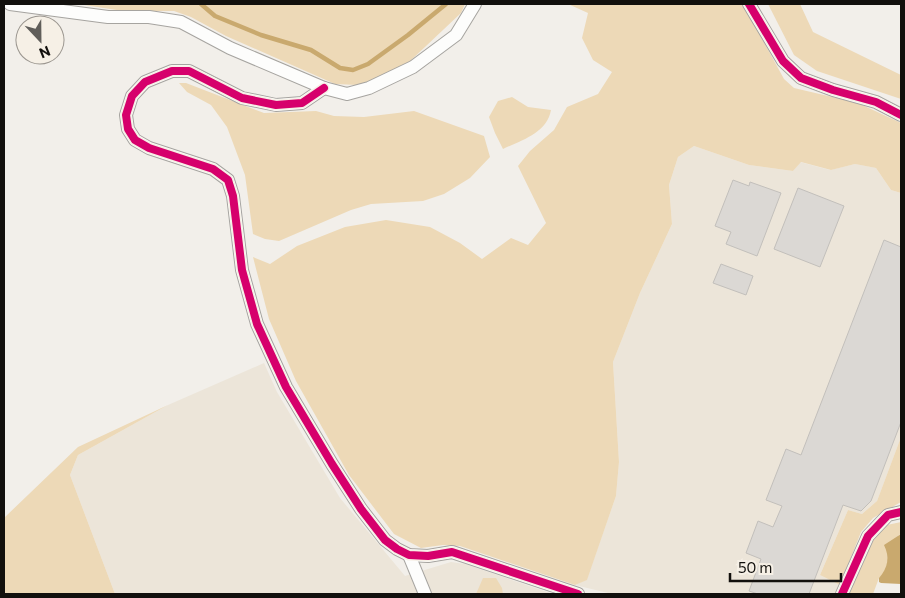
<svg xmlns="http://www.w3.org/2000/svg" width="905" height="598" viewBox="0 0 905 598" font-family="Commissioner,sans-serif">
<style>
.built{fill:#ece5d9}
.green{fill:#edd9b7}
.water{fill:#c9a96e}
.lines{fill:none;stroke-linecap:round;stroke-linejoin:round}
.stream{stroke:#c9a96e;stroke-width:4.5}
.building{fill:#dbd8d4;stroke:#c2bfbb}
.minor-casing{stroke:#a6a4a0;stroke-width:14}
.minor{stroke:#fdfdfc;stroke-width:12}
.cycleway-casing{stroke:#f6f0e6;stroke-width:11}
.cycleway{stroke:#d6006c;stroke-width:8}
</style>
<rect width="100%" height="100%" fill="#f2efea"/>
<!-- built -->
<g class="built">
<polygon points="694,146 749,165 793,171 800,162 830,170 855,164 876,168 891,190 901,193 901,437 877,501 862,514 848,510 820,575 840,585 836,594 612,594 575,585 587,579 616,496 619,462 613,362 640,293 672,224 669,185 678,157"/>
<polygon points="264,363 277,392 340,498 405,576 451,562 465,564 553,594 115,594 70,475 78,455 168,405"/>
</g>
<!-- green -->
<g class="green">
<polygon points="78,4 465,4 461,13 408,63 382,78 358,85 335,84 226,36 191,17 174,11 123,11"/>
<polygon points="568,4 743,4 784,79 794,88 858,103 901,123 901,193 891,190 876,168 855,164 831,170 801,162 793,171 749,165 694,146 678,157 669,185 672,224 640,293 613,362 619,462 616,496 587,580 575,585 460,546 443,545 421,548 394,534 349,475 296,381 269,319 253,257 270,264 297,246 345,227 386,220 430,227 460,243 482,259 511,238 528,245 546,223 518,166 530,151 554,130 567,107 598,94 612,72 593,60 582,38 588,13"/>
<polygon points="768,4 800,4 813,32 901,75 901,99 817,71 794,55"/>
<polygon points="179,83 186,83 264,113 316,111 334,116 364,117 414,111 484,136 490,157 470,178 444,194 423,201 371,204 351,210 279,241 265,239 253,234 245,175 227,127 211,105 187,92"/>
<path d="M 512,97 L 528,107 L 551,110 C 547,133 522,140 503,149 L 495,133 L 489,117 L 498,101 Z"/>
<polygon points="168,405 78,455 70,475 115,594 4,594 4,518 78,447"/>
<polygon points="901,437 901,502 873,518 861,532 840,585 820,575 848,510 862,514 877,501"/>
<polygon points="901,522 901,534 899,535 887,553 888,560 885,572 879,578 873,594 847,594 873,540 887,525"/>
<polygon points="483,578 496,578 502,588 503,594 476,594"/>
</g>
<!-- water -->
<path class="water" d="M 901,534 L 901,584 L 881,583 L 879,582 L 879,578 C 888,568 890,557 884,545 Z"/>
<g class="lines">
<!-- stream -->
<polyline class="stream" points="201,4 215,16 261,35 311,50 340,68 353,70 368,64 408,35 446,4"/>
</g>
<!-- building -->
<g class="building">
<polygon points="733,180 749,186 750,182 781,193 757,256 726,244 731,232 715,226"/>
<polygon points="798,188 844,206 820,267 774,249"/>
<polygon points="884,240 901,247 901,422 871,501 861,511 843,505 809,594 758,594 749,591 761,559 746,553 758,521 773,527 782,506 766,500 786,449 801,455"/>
<polygon points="721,264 753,276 746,295 713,283"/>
</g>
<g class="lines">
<defs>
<g id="minor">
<polyline points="10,4 108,17 149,17 181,22 230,48 324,88 347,94 369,88 413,67 456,35 475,4"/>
<polyline points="749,4 783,61 801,78 833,90 876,102 901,115"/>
<polyline points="324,88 302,103 276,105 242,98 189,71 172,71 145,82 132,96 126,115 128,129 135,140 149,148 213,169 228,180 233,196 242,270 257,324 286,387 332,464 361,509 385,540 397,549 409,555 428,556 452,552 578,594"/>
<polyline points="409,555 425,594"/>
<polyline points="842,594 868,536 888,515 901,512"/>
</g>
</defs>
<!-- minor casing -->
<use href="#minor" class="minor-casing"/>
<!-- minor -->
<use href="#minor" class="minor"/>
<defs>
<g id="cycleway">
<polyline points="749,4 783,61 801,78 833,90 876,102 901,115"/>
<polyline points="324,88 302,103 276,105 242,98 189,71 172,71 145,82 132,96 126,115 128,129 135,140 149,148 213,169 228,180 233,196 242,270 257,324 286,387 332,464 361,509 385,540 397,549 409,555 428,556 452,552 578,594"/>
<polyline points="842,594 868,536 888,515 901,512"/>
</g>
</defs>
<!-- cycleway casing -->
<use href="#cycleway" class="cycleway-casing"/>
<!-- cycleway -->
<use href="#cycleway" class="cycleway"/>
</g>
<!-- border -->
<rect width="905" height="598" fill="none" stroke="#12100d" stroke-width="10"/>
<!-- north arrow -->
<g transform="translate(40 40) rotate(158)"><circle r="24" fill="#f6f0e6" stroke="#9b968f"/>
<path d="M0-4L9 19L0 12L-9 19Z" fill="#605e5a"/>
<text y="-8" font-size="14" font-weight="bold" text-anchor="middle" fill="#12100d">N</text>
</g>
<!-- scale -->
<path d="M730 573v8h111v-8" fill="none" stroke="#12100d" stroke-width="2.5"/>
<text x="738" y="573" font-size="15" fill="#12100d" stroke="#f6f0e6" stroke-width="4" paint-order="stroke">50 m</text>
</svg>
